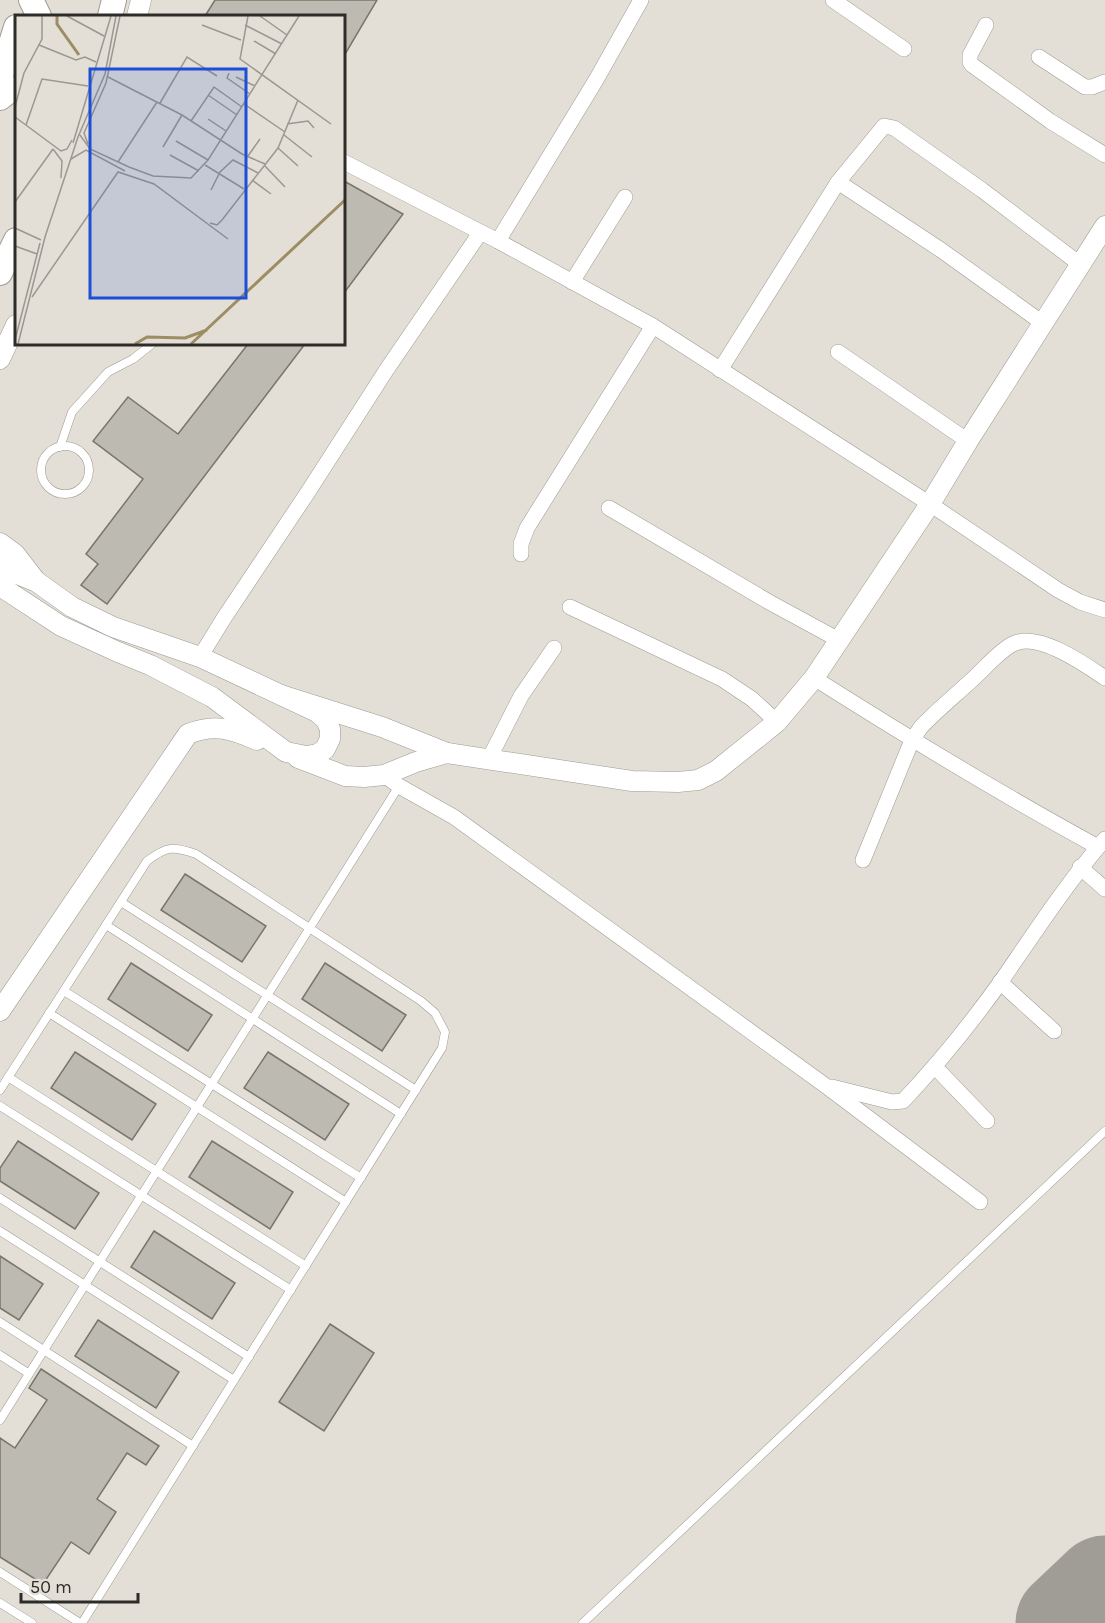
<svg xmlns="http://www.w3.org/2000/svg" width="1105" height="1623" viewBox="0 0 1105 1623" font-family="Karla,sans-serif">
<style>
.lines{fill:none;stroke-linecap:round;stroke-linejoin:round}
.runway{stroke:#a09d96;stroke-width:105}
.building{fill:#bdbab1;stroke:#78756d;stroke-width:1.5}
.service-casing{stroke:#9e9b92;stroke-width:9}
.minor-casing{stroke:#9e9b92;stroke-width:16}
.tertiary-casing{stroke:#9e9b92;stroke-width:21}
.primary-casing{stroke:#9e9b92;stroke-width:26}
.service{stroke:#fff;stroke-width:8}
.minor{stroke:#fff;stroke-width:15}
.tertiary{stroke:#fff;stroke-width:20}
.primary{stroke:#fff;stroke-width:24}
.inset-river{fill:none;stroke:#9d8d64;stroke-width:3}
.inset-road{fill:none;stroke:#9b9791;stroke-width:1.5}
.view{fill:#1d4ed8;fill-opacity:0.15;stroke:#1d4ed8;stroke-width:3}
.inset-edge{fill:none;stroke:#2e2c29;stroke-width:3}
</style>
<rect width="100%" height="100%" fill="#e3dfd6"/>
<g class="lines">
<!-- runway -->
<polyline class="runway" points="1068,1623 1105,1588"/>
</g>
<!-- building -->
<g class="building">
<polygon points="215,0 377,0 344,56 344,16 205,16"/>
<polygon points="344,181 403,214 344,293"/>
<polygon points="248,344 305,344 107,604 81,585 98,564 86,554 143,479 93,441 128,397 178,434"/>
<polygon points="185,874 266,926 242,962 161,910"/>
<polygon points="131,963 212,1015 188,1051 108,999"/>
<polygon points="325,963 406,1015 382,1051 302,999"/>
<polygon points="75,1052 156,1104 132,1140 51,1088"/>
<polygon points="268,1052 349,1104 325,1140 244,1088"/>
<polygon points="18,1141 99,1193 75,1229 0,1181 0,1168"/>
<polygon points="212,1141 293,1192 270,1229 189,1177"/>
<polygon points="154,1231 235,1283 212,1319 131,1267"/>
<polygon points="0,1256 43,1284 19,1320 0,1308"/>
<polygon points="98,1320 179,1372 156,1408 75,1356"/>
<polygon points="330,1324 374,1353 324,1431 279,1402"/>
<polygon points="41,1369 159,1446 146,1465 127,1453 97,1499 116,1512 89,1554 71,1542 43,1584 0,1557 0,1438 15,1448 47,1400 29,1388"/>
</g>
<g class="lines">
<defs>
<g id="service">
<circle cx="65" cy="470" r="24"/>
<polyline points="60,447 72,412 108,372 133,359 152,344"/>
<polyline points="121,902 416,1090"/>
<polyline points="106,925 401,1114"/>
<polyline points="64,991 361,1178"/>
<polyline points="49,1013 346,1202"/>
<polyline points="8,1077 306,1266"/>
<path d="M 0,1090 L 147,861 C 167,846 173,846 196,854 L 421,1001 L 435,1013 L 445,1032 L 442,1048 L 82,1623"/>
<polyline points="0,1106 291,1290"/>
<polyline points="0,1198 249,1357"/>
<polyline points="0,1231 234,1380"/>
<polyline points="0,1322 193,1446"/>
<polyline points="0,1355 28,1373"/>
<polyline points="0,1420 399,786"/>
<polyline points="0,1572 80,1623"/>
<polyline points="0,1603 32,1623"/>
<polyline points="583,1623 1105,1131"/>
</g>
<g id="minor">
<polyline points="833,0 904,49"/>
<polyline points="986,25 970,55 970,62 972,65 1050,121 1105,155"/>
<polyline points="1039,57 1085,87 1092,87 1105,82"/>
<polyline points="344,162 498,241 653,326 930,504 1058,590 1080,602 1105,610"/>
<polyline points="838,182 941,250 1044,324"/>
<polyline points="498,241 596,80 641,0"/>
<polyline points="572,282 625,197"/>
<polyline points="838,352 968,441"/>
<polyline points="720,370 838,182 884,126 894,128 982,190 1081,265"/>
<polyline points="609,508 769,602 839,640"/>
<polyline points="521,554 521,544 527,528 653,326"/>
<polyline points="570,607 722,679 752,699 777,722"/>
<polyline points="200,657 224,618 308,492 387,369 480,233"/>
<path d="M 814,678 C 907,737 1001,794 1098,847"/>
<polyline points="489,759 521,696 554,648"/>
<polyline points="384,775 399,786 454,817 826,1086 980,1202"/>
<path d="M 863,860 L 912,740 L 921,727 C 938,709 957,694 975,677 C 987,666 999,651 1013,644 C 1038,631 1086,665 1105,678"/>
<polyline points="1080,867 1105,889"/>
<polyline points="1000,982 1054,1031"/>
<polyline points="935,1067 987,1121"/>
<path d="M 832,1087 L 892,1102 L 903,1101 C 939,1063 972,1022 1002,980 C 1035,932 1067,883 1105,839"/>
</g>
<g id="tertiary">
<polyline points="137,16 141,0"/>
<polyline points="0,359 16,325"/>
<polyline points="0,543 15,554 35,580"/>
<polyline points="0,565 5,569 37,582 72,607 113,627 200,657 317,712 326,720 330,729 330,739 325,749 318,754 306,756 286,752 212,697 150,665 118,652 61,626 0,586"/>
<polyline points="281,695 382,727 447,753 632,781 678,782 698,780 716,771 777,722 814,678 930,504 968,441 1105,226"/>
<polyline points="298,758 345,776 364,777 384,775 416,762 447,753"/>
<path d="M 0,1011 L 188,734 C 215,723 232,729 257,740"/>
</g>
<g id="primary">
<polyline points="31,0 39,16"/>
<polyline points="110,16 114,0"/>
<polyline points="0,79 16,27"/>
<polyline points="0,98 9,91 16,89"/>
<polyline points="0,273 16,240"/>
</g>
</defs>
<!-- service casing -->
<use href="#service" class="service-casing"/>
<!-- minor casing -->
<use href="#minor" class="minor-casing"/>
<!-- tertiary casing -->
<use href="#tertiary" class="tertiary-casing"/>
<!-- primary casing -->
<use href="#primary" class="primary-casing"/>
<!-- service -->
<use href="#service" class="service"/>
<!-- minor -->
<use href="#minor" class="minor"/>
<!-- tertiary -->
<use href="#tertiary" class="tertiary"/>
<!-- primary -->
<use href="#primary" class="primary"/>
</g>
<!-- overview -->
<g transform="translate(15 15)">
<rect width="330" height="330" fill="#e3dfd6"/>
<path class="inset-river" d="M 42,1 L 42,9 L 64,40M 120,329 L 132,322 L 170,323 L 192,315M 176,329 L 330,185"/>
<path class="inset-road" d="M 52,1 L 89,21M 233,1 L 225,44 L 316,109M 245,1 L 272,20M 187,10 L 226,25M 230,10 L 267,29M 239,26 L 261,39M 24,30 L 61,45 L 70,42 L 81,47M 214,58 L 212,63 L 235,79M 93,62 L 167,100 L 227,139 L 250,149M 221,62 L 240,71M 193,80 L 222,100M 145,88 L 172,42 L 202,61M 229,89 L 270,117M 0,92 L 9,58 L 27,24 L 27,1M 0,102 L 46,136 L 52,134 L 57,125M 193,104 L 211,116M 176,106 L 199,72 L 227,92M 272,109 L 293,106 L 299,113M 11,110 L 27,64 L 73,71M 65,120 L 75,134 L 114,152 L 138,161 L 176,163 L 193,145 L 284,1M 269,120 L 297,142M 161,126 L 193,145M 58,128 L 96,1M 73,129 L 69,118 L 91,68 L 105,1M 148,132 L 167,100M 263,133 L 283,151M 38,134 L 47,146 L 46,163M 155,140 L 184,156M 233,141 L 245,124M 56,144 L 71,135 L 110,156M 103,147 L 142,87M 190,150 L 229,174M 249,150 L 270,172M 237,165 L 256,179M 196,175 L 205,157 L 218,145 L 243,158M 0,187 L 38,134M 195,208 L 202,210 L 207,205 L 263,133 L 283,85M 0,213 L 26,225M 0,231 L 22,239M 17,282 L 103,157 L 139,169 L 213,224M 0,325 L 25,228M 3,329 L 30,222 L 63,122 L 90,59 L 101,1"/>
<path class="view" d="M 75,54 L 231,54 L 231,283 L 75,283 Z"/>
<rect width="330" height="330" class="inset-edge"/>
</g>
<!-- scale -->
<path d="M21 1593v9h117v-9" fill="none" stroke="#2e2c29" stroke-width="3"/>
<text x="30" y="1593" font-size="18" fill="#2e2c29" stroke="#e3dfd6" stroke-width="4.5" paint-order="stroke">50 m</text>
</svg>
